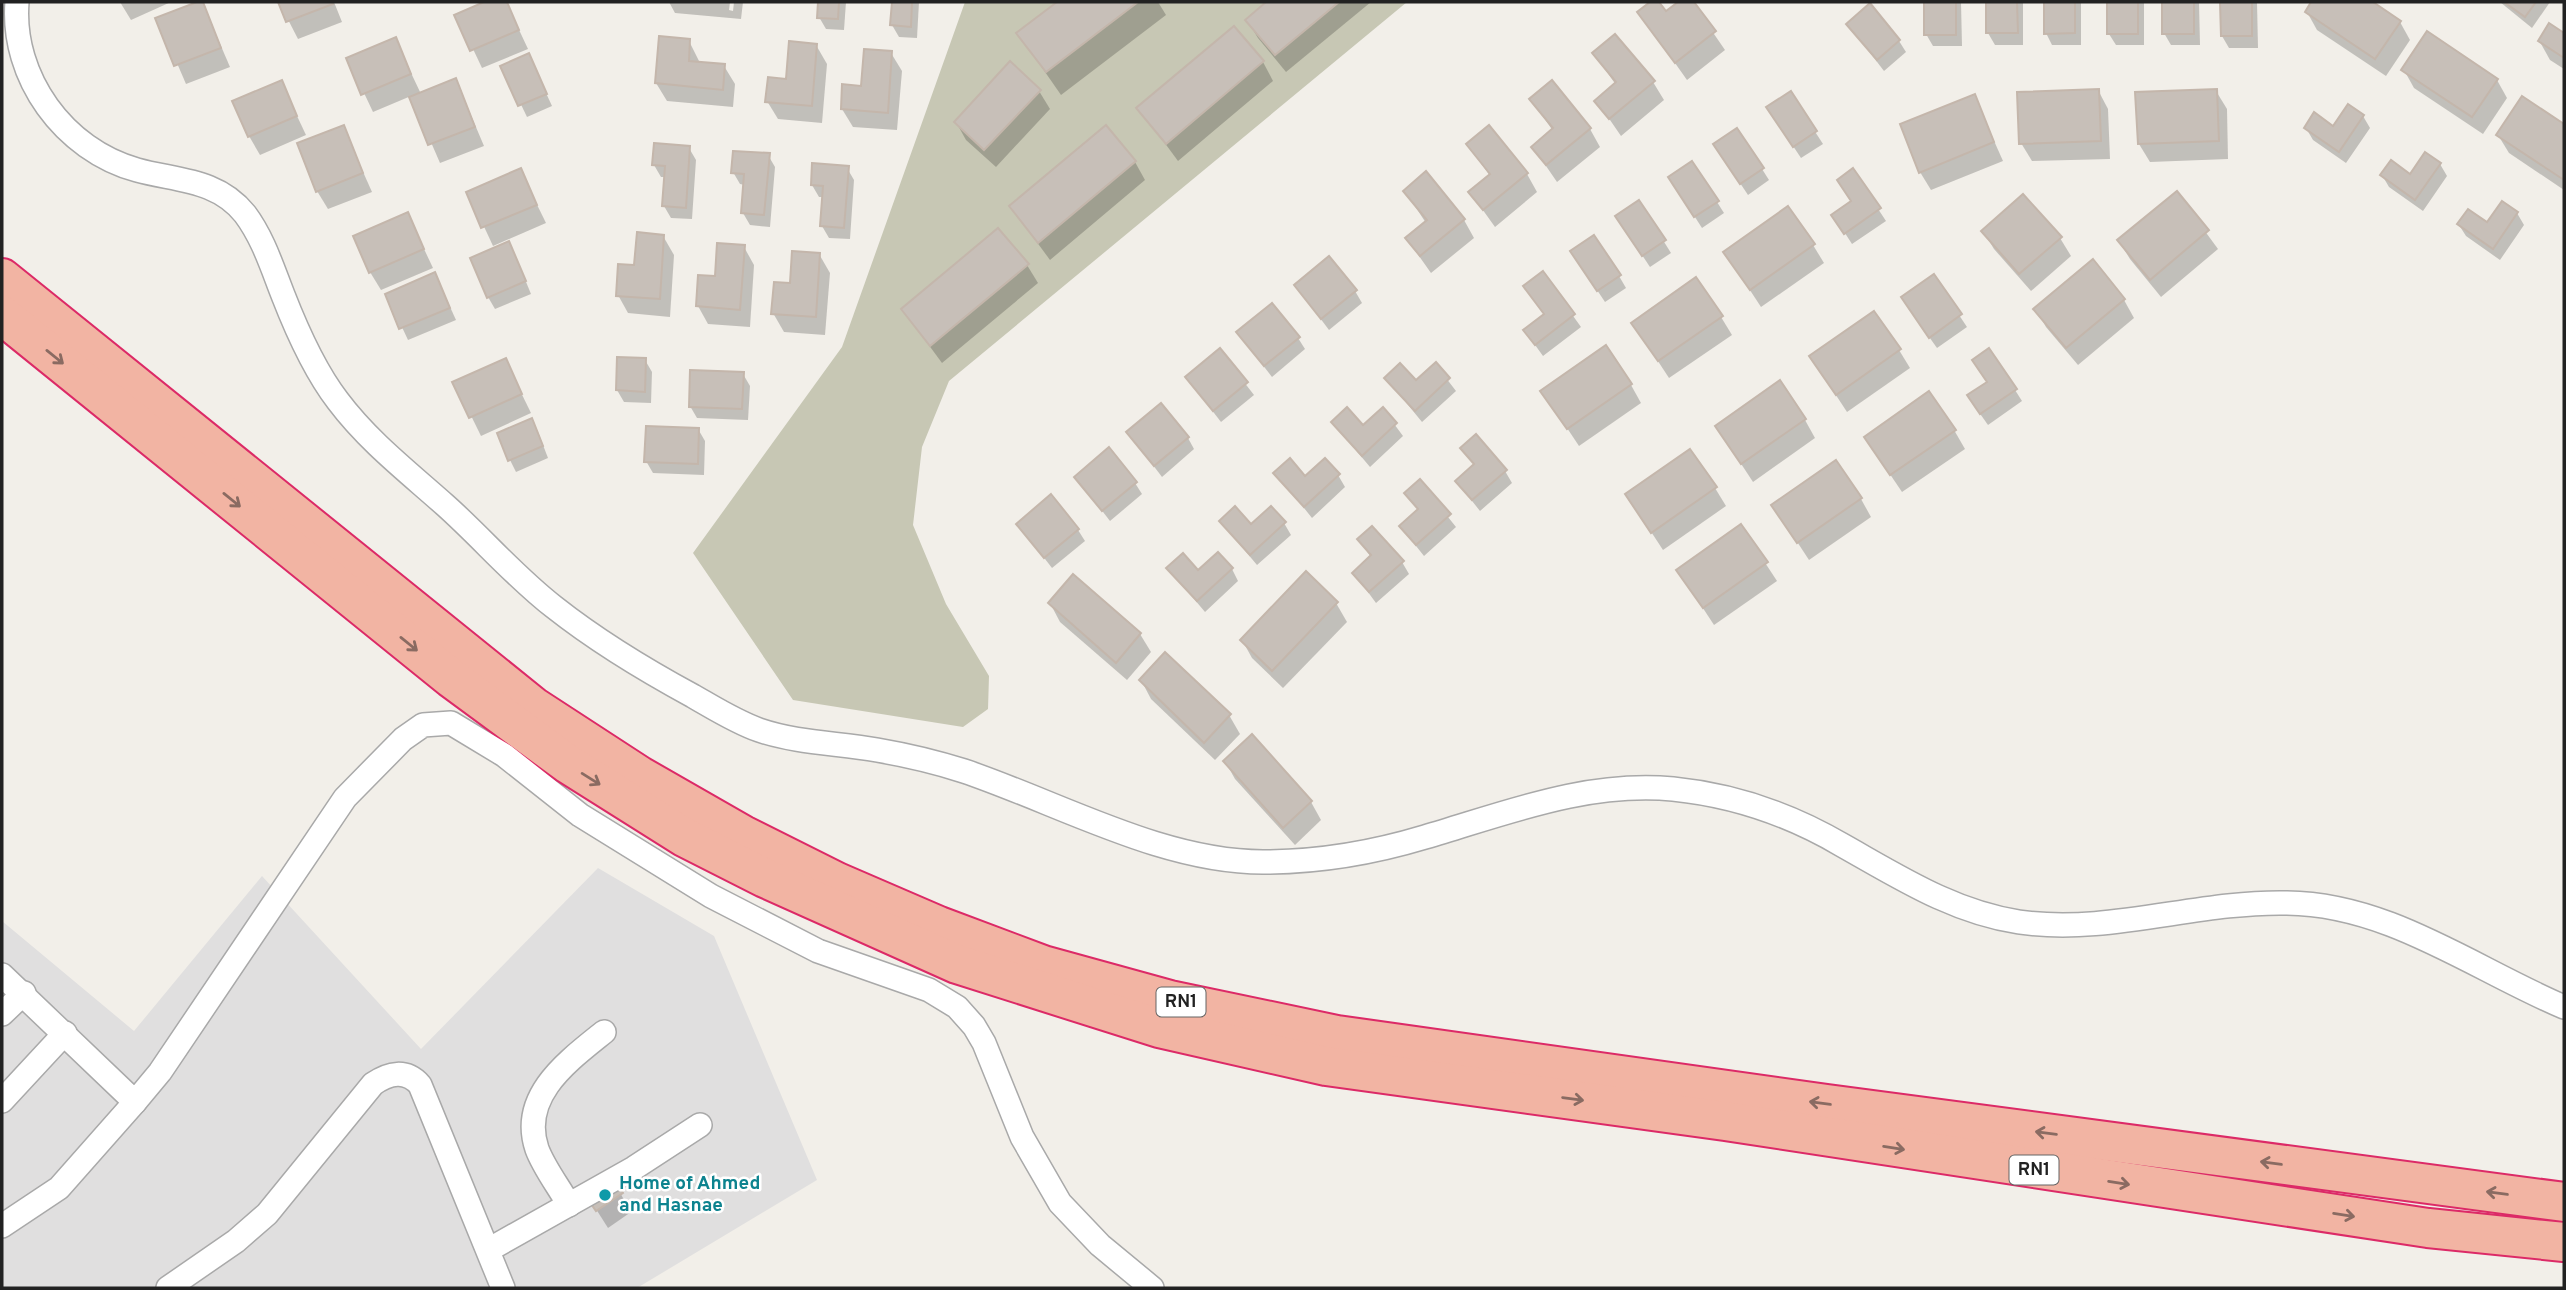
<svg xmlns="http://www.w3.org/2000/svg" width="2566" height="1290" viewBox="0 0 2566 1290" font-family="Overpass,sans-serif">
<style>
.residential{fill:#e0dfdf}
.construction{fill:#c7c7b4}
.shadow{fill:#0003}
.building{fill:#c7bfb8;stroke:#c4b6ab;stroke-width:2}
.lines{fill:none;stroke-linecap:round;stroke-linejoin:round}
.minor-casing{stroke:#a9a9a9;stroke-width:26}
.trunk-casing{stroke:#dc2a67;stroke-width:42}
.minor{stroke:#fff;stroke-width:23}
.trunk{stroke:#f2b4a3;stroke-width:38}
.oneway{stroke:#8a6b62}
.culture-dot{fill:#0f9aa8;stroke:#fff;stroke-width:2.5}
.labels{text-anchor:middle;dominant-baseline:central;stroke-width:5;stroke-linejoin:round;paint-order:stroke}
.shield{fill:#fff;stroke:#646464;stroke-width:2}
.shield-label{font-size:18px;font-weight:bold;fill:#222}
.culture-label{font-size:19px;font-weight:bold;fill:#0d838f;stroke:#fff;text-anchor:start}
</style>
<rect width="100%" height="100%" fill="#f2efe9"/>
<!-- residential -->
<polygon class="residential" points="598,868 714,936 817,1180 637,1288 2,1288 2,921 134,1031 262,876 421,1049"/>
<!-- construction -->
<polygon class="construction" points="965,2 1407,2 949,381 922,447 913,525 946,604 989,676 988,709 963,727 793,700 693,553 842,347"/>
<!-- shadow -->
<g class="shadow">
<polygon points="120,2 171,2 131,20"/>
<polygon points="202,2 230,67 186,84 158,19"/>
<polygon points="279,2 334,2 342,22 298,39"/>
<polygon points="489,2 506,2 528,49 482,68 457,15"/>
<polygon points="669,2 730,2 729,10 733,11 734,2 743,2 741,19 675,13"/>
<polygon points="820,2 846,2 844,30 826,29 819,17"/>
<polygon points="893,2 919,2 917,38 899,37 892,25"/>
<polygon points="1060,2 1158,2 1166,15 1061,95 1018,33"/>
<polygon points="1269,2 1371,2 1286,72 1258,38 1247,20"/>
<polygon points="1653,2 1657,2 1666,13 1681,2 1692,2 1725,50 1687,80 1639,12"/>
<polygon points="1926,2 1961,2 1962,46 1933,46 1926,34"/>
<polygon points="1988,2 2023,2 2023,45 1995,45 1988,33"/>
<polygon points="2045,2 2081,2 2081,45 2052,45 2046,33"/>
<polygon points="2109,2 2144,2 2144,45 2116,45 2109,34"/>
<polygon points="2164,2 2199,2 2200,45 2171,45 2164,33"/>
<polygon points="2222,2 2257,2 2258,48 2229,48 2222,36"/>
<polygon points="2313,2 2369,2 2400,22 2410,40 2386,76 2317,30 2307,12"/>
<polygon points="2500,2 2550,2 2532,28"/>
<polygon points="1848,24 1899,41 1906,52 1884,71"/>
<polygon points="2550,25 2564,35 2564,69 2550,60 2540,42"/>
<polygon points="1234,28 1263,62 1273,81 1178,161 1139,108"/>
<polygon points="395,39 421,94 456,80 484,146 440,163 411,96 373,112 348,59"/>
<polygon points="689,41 700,63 724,66 735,84 733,107 667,101 656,83"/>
<polygon points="816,45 827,64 822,123 778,119 767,101"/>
<polygon points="891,53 902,71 897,130 853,127 842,109"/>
<polygon points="1594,53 1653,82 1664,100 1621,136 1597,101 1616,85"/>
<polygon points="529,56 552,106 527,117 503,67"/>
<polygon points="2404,70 2497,80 2507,98 2483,134 2414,88"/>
<polygon points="281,82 306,135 260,155 249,136"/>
<polygon points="2098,90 2108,109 2110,159 2032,161 2021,143"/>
<polygon points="1039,91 1050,109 996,167 966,140 956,122"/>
<polygon points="2216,91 2227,109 2228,159 2150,162 2139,144"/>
<polygon points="1790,93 1823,144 1801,158 1775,119"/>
<polygon points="1974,96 2003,161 1931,190 1920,172"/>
<polygon points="2523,98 2564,126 2564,190 2509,153 2498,135"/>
<polygon points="1531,99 1590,129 1600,147 1557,182 1533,147 1553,131"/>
<polygon points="2363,116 2370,128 2346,163 2313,140 2306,128 2334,128"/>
<polygon points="343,127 372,192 328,209 317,191"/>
<polygon points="1489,128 1527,174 1537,192 1495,227 1470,192 1490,176 1468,145"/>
<polygon points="689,148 696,160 692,219 671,218 664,206 666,177 661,177 654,165"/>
<polygon points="768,155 775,167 770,227 750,225 743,213 745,185 740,184 733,172"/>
<polygon points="1722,156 1762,169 1769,180 1748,195"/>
<polygon points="1135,162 1145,180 1050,260 1011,207"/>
<polygon points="2440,164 2447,176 2423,211 2389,187 2382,175 2411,176"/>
<polygon points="847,168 854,180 850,239 829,238 822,226 824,197 819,197 812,185"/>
<polygon points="520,170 546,223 493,246 468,192"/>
<polygon points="1853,171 1886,221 1852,244 1841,227 1853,202"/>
<polygon points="1677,189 1717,202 1724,213 1702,228"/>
<polygon points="1405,191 1464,220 1474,238 1431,273 1407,239 1426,223"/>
<polygon points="2177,193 2218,249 2161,297 2130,259 2119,241"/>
<polygon points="1639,202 1671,253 1650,267 1624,228"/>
<polygon points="2517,213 2524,225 2500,260 2466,236 2459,225 2488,225"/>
<polygon points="408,215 433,268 381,290 370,272"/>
<polygon points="1983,231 2060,238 2071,256 2031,291 1994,249"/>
<polygon points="663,236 674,255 670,317 628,313 618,295 636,267"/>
<polygon points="1813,245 1824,263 1761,307 1725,252"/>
<polygon points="744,247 754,265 750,327 708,324 698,306"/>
<polygon points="819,254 830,273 825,335 784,332 773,313 791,285"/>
<polygon points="515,255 531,294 495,309 488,297"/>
<polygon points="1579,263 1619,276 1626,288 1605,302"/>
<polygon points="1027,265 1038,283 942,363 903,310"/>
<polygon points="435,274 456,320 408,340 387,295"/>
<polygon points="1543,274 1581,327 1543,356 1525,331 1545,316 1525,287"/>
<polygon points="1933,276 1967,327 1937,348 1910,310"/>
<polygon points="1296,286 1355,291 1362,303 1329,330"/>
<polygon points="2124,300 2134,318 2078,365 2046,327 2036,309"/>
<polygon points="1721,317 1732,335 1669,378 1633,323"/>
<polygon points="1238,333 1298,338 1305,349 1272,377"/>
<polygon points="1899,350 1910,368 1847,412 1811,357"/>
<polygon points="1220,351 1254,395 1221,422 1187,378"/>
<polygon points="505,360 531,413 481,436 455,383"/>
<polygon points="645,360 652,372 651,403 624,402 617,390"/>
<polygon points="1436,365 1456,391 1422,422 1386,378 1416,382"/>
<polygon points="743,374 750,386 748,420 697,418 690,406"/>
<polygon points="1631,385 1641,403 1579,446 1543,392"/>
<polygon points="2015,390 2022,401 1988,425 1976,408"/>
<polygon points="1383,409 1403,436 1370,467 1333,423 1363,427"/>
<polygon points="1805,420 1815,438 1753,482 1717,427"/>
<polygon points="698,429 705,441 704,475 653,473 646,461"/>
<polygon points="1954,430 1965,449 1902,492 1877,455"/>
<polygon points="538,432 548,458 516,472 510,460"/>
<polygon points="1128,432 1188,438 1194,449 1162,477"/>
<polygon points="1462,448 1505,471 1512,483 1480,511 1457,482 1475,466"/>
<polygon points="1276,473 1305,478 1338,475 1345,487 1312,518"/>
<polygon points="1076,477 1135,483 1142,494 1110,521"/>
<polygon points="1420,482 1456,527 1424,556 1401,527 1419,511 1406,493"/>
<polygon points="1715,488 1726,506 1663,550 1627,495"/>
<polygon points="1861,499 1871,517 1809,560 1773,505"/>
<polygon points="1221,522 1251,526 1284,523 1291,535 1257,565"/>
<polygon points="1018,524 1078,530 1085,541 1052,568"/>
<polygon points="1741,526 1777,581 1714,625 1678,570"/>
<polygon points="1359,540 1402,562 1409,574 1376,603 1354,573 1371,557"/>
<polygon points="1168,568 1198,573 1232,569 1238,581 1205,612"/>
<polygon points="1073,576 1140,634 1151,652 1127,680 1060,622 1050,603"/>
<polygon points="1336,603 1347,622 1283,688 1252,658 1242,640"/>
<polygon points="1141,680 1229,715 1240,734 1215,760 1151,699"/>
<polygon points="1251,737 1311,802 1321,820 1295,845 1235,779 1225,761"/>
<polygon points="615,1184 631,1212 608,1228 589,1198"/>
</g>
<!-- building -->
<g class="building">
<polygon points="197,2 203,2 221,48 174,66 155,18"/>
<polygon points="278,2 332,2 333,4 286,22"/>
<polygon points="484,2 507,2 519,30 470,51 454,15"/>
<polygon points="818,2 839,2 838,19 817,18"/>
<polygon points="892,2 912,2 911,27 890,25"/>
<polygon points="1057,2 1138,2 1046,72 1016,33"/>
<polygon points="1266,2 1339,2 1275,55 1245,20"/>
<polygon points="1650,2 1659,2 1666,11 1678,2 1694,2 1716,31 1675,63 1637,12"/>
<rect x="1924" y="2" width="32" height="33"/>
<polygon points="1986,2 2017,2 2018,33 1986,33"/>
<polygon points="2044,2 2075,2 2075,33 2044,34"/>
<rect x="2107" y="2" width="31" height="32"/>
<rect x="2162" y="2" width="32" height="32"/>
<polygon points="2220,2 2252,2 2252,36 2221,36"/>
<polygon points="2311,2 2373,2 2401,21 2375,59 2305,12"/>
<polygon points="2504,2 2536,2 2525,17"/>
<polygon points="1870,3 1900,40 1877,60 1846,24"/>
<polygon points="2549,23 2564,33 2564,58 2538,41"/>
<polygon points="1234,26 1264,61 1166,144 1136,108"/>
<polygon points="2427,31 2498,79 2472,117 2401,70"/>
<polygon points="1615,34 1655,81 1609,119 1594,101 1616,82 1592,53"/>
<polygon points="659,36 690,39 689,61 725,64 723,90 655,83"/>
<polygon points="396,37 411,74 361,95 346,58"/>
<polygon points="789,41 817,44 812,106 765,102 768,77 786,79"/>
<polygon points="864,49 892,51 888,113 841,109 842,84 861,86"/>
<polygon points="529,53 547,94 518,106 500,66"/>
<polygon points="1010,61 1041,90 984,150 954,122"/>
<polygon points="456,78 475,127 428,145 409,97"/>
<polygon points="282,80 297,116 248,137 232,101"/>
<polygon points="1552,80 1591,128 1546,165 1531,147 1553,128 1529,99"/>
<polygon points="2099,89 2101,141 2019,144 2017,92"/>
<polygon points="2217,89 2219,141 2138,144 2135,92"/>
<polygon points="1791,91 1817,131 1793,147 1766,107"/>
<polygon points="1975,94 1994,142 1919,173 1900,124"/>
<polygon points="2522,96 2564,124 2564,180 2496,135"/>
<polygon points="2348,104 2364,115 2339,152 2304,128 2314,112 2333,126"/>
<polygon points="344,125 363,173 316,192 297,143"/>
<polygon points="1106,125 1136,161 1038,243 1009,206"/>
<polygon points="1489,125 1528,173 1483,210 1468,192 1490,174 1466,144"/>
<polygon points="1737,128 1764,168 1740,184 1713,144"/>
<polygon points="654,143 690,146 686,208 662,206 665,166 652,165"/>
<polygon points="733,151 770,153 764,215 741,213 744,174 731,173"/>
<polygon points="2425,152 2441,163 2415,200 2380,175 2391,160 2410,174"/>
<polygon points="1692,161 1719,201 1694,217 1668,177"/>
<polygon points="812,163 849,166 844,228 820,226 823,186 811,185"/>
<polygon points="521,168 537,205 481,228 466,192"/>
<polygon points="1853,168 1881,208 1844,234 1831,215 1851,201 1837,180"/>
<polygon points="1426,171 1465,219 1420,256 1405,238 1427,220 1403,191"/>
<polygon points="2177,191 2209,230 2150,280 2117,240"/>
<polygon points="2023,194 2062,237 2019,274 1981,231"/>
<polygon points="1639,200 1666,240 1642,256 1615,216"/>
<polygon points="2502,201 2518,212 2493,249 2457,224 2468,209 2487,222"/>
<polygon points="1788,206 1815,244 1750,290 1723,252"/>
<polygon points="408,212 424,249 369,273 353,236"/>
<polygon points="998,228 1029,264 930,346 901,309"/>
<polygon points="637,232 664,235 660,299 616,296 618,264 634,265"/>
<polygon points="1594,235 1621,275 1597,291 1570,251"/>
<polygon points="509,241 526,281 487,298 470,258"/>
<polygon points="717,243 745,245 740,310 696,306 698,275 715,276"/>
<polygon points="792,251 820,253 816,317 771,314 774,282 790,283"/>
<polygon points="1329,256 1357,290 1321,319 1294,285"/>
<polygon points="2093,259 2125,299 2066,348 2033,309"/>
<polygon points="1543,271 1575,314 1535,345 1523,330 1544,314 1523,286"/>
<polygon points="435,272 450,308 399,329 385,294"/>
<polygon points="1934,274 1962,314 1929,338 1901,297"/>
<polygon points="1696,277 1723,316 1658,361 1631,323"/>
<polygon points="1272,303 1300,337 1264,366 1236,332"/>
<polygon points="1874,311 1901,349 1836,395 1809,356"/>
<polygon points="1606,345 1632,384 1567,429 1540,391"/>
<polygon points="1220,348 1248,382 1213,411 1185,377"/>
<polygon points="1989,348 2017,389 1980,414 1967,395 1987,382 1972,360"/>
<polygon points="617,357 646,358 645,392 616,390"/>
<polygon points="506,358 522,394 469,418 452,382"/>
<polygon points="1436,362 1450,378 1415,411 1384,378 1400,363 1416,380"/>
<polygon points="690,370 744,372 742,409 689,407"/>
<polygon points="1780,380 1806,419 1741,464 1715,426"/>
<polygon points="1929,391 1956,430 1890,475 1864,437"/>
<polygon points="1161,403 1189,437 1154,466 1126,432"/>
<polygon points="1347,407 1363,425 1383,407 1397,423 1362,456 1331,422"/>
<polygon points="532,418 543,446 508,461 497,433"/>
<polygon points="646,426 699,428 698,464 644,462"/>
<polygon points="1476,434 1507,470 1472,500 1455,481 1474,464 1460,448"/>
<polygon points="1109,447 1137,482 1102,511 1074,477"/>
<polygon points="1690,449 1717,487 1651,533 1625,494"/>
<polygon points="1290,458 1305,476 1325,458 1340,474 1304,507 1273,473"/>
<polygon points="1836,460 1862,498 1797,543 1771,505"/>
<polygon points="1420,479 1451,514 1416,545 1399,526 1418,509 1404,493"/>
<polygon points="1051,494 1079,529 1044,558 1016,524"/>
<polygon points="1235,506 1251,524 1271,506 1286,522 1250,555 1219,521"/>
<polygon points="1741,524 1768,562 1703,608 1676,570"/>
<polygon points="1372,526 1404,561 1369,592 1352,573 1371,555 1357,539"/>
<polygon points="1218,552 1233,568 1197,601 1166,568 1183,553 1198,570"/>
<polygon points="1306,571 1338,602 1272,671 1240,640"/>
<polygon points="1073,574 1141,633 1116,663 1048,603"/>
<polygon points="1165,652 1231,714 1204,743 1139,680"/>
<polygon points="1252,734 1312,801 1283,828 1223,761"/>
<polygon points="616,1181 623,1193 596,1211 587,1198"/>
</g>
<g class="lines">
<defs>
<g id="minor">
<path d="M 17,2 C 11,77 64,150 137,170 C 177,181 217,179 245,214 C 263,238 272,267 283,295 C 297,331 314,370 338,401 C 368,441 408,472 445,505 C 482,538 515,577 554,607 C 597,641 645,670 693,696 C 714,708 736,722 759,730 C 797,743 838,743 877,750 C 906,755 936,762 964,771 C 1059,803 1162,862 1263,862 C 1319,862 1372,853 1425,837 C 1507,813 1586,781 1673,789 C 1732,795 1791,815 1842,845 C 1899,877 1953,912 2019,922 C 2109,935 2197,901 2287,903 C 2389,904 2474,969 2564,1007"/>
<polyline points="2,975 135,1102 160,1072 345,798 403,739 423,725 451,723 504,755 580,815 711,896 818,951 929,990 957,1007 974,1026 984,1043 1022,1137 1060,1203 1100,1245 1152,1288"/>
<polyline points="2,1014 24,993"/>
<polyline points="2,1101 65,1033"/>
<path d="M 569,1205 C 559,1187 544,1168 537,1149 C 519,1096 568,1061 604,1032"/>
<polyline points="2,1226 59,1188 135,1102"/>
<polyline points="490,1249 634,1168 700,1125"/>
<path d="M 168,1288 L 236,1241 L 267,1214 L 373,1084 C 389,1073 406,1069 420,1085 L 503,1288"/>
</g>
<g id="trunk">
<polyline points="2,278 534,707 640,776 743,835 837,882 939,926 1043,965 1170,1000 1337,1035 1827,1104 2564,1202"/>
<polyline points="2,315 451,678 568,764 684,837 765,878 957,964 1159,1028 1326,1066 1725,1121 2428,1228 2564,1242"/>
</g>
</defs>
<!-- minor casing -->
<use href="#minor" class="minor-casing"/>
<!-- trunk casing -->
<use href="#trunk" class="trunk-casing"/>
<!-- minor -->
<use href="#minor" class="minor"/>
<!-- trunk -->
<use href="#trunk" class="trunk"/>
</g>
<!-- one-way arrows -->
<defs><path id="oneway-shaft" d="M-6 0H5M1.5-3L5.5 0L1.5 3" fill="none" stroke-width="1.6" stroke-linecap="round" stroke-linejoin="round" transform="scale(1.75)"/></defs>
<g class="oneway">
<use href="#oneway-shaft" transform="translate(55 357) rotate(39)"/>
<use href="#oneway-shaft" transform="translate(232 500) rotate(39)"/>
<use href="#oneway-shaft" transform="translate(409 644) rotate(39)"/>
<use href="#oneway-shaft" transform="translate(591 779) rotate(32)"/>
<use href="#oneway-shaft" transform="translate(1573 1099) rotate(8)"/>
<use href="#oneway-shaft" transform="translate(1820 1103) rotate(-172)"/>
<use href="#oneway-shaft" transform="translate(2046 1133) rotate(-173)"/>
<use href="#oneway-shaft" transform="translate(1894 1148) rotate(9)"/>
<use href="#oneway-shaft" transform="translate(2271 1163) rotate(-172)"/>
<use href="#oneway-shaft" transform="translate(2119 1183) rotate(9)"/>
<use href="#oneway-shaft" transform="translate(2497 1193) rotate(-172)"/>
<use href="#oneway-shaft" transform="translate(2344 1215) rotate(9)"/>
</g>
<!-- markers -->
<circle class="culture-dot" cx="605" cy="1195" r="7"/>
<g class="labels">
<!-- shield labels -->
<g class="shield">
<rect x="1156.5" y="987.5" width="49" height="29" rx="5"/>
<rect x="2009.5" y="1155.5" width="49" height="29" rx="5"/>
</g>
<g class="shield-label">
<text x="1181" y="1002">RN1</text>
<text x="2034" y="1170">RN1</text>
</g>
<!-- culture labels -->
<g class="culture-label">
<text x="619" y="1184">Home of Ahmed<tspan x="619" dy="22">and Hasnae</tspan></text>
</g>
</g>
<!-- border -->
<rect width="2566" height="1290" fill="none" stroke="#222222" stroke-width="7"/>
</svg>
